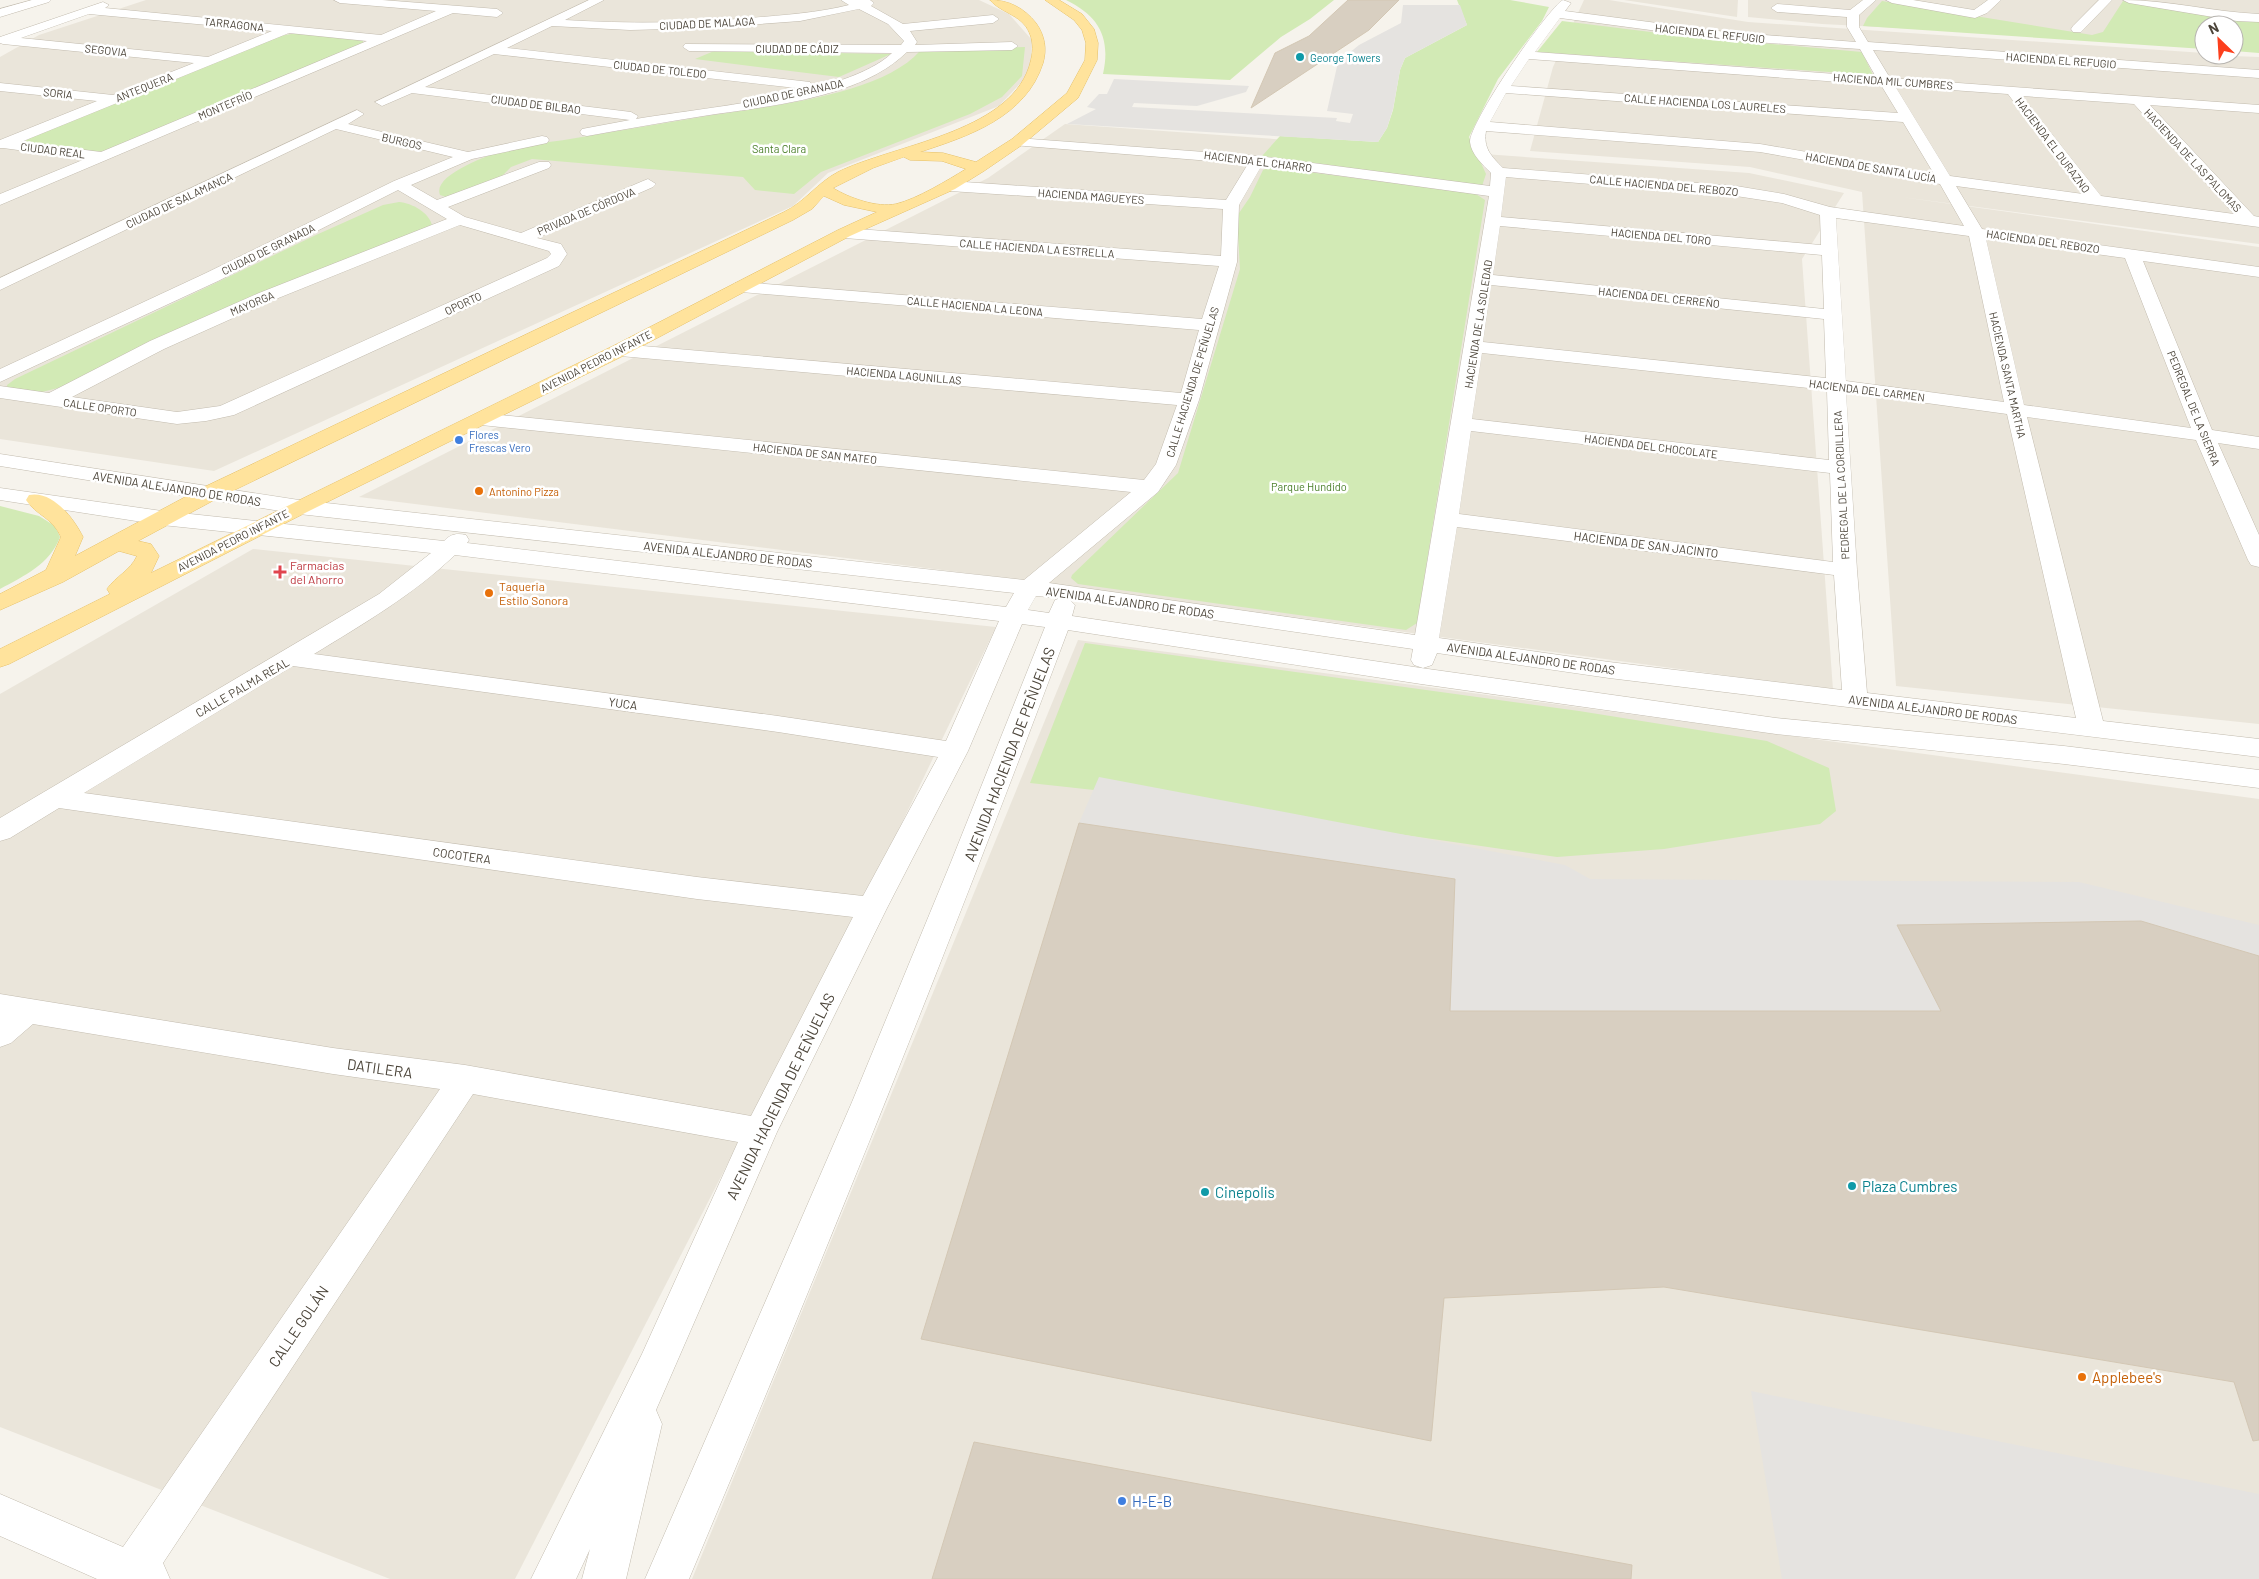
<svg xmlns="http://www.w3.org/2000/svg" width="2259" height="1579" viewBox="0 0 2259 1579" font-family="Barlow,sans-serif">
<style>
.residential{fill:#eae5da}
.green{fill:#d2eab5}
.parking{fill:#e5e3e0}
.building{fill:#d8cfc1;stroke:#d3c7b4}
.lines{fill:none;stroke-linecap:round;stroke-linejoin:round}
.minor-casing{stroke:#c2bbae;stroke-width:1}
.major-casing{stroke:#e6c16a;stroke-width:1}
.minor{fill:#fff;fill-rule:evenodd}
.major{fill:#ffe39c;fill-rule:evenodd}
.culture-dot{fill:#0f9aa8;stroke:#fff;stroke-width:2}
.shop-dot{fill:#3f7fe0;stroke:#fff;stroke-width:2}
.food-dot{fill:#e8710a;stroke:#fff;stroke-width:2}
.health-dot{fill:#e0444e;stroke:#fff;stroke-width:2}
.labels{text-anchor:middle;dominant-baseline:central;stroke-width:5;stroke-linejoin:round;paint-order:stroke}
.far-street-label{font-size:11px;fill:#4b4439;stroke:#fff}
.far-culture-label{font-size:11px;fill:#0d838f;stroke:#fff;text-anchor:start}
.far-park-label{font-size:11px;fill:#4a7f2a;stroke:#fff}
.far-shop-label{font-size:11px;fill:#366cbe;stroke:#fff;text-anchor:start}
.far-food-label{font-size:11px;fill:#c56008;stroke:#fff;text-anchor:start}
.street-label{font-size:12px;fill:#4b4439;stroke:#fff}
.health-label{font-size:12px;fill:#be3a42;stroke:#fff;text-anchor:start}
.food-label{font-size:12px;fill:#c56008;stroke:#fff;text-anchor:start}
.near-street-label{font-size:15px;fill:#4b4439;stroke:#fff}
.near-culture-label{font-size:15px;fill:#0d838f;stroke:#fff;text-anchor:start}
.near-food-label{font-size:15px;fill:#c56008;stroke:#fff;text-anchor:start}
.near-shop-label{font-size:15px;fill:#366cbe;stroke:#fff;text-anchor:start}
</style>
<rect width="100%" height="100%" fill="#f6f3ec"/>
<!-- residential -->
<g class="residential">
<polygon points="146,0 979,0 1009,14 1032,40 1030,73 999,106 828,173 793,206 214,471 0,439 0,57 39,35"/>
<polygon points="1584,0 1609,0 1748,22 2204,53 2204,55 2259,57 2259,244 1901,197 2259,247 2259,724 1896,686 1862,192 1750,167 1530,151 1553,67"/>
<polygon points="1624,0 1738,0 1737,17"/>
<polygon points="1748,0 2259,0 2259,47 2234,25 2204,25 2204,44 1822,24 1748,17"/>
<polygon points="1065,124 1749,173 1844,193 1802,259 1833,690 1014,579 359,497 988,178"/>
<polygon points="253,549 996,627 898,831 515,1579 390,1579 0,1427 0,694"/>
<polygon points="1078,640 2259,799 2259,1579 692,1579"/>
</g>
<!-- green -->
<g class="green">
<path d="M 1066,0 L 1334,0 L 1310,19 L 1281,37 L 1230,80 L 1103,74 C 1111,38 1099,16 1066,0 Z"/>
<polygon points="1457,0 1510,0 1549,7 1542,21 1498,79 1469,137 1486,174 1482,186 1262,156 1280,136 1378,142 1387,128 1393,110 1400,70 1405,58 1467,25"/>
<polygon points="1882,1 2092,35 2103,32 2123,1 2259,20 2259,53 2234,51 2234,25 2204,25 2204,49 1863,26 1867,18"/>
<polygon points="1562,21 1683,36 1862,52 1873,75 1537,52"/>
<polygon points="297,33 363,39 363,44 113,150 98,152 25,142 29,137 280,36"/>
<path d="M 1025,47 L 1022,76 L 1002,97 L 970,114 L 821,172 L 794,194 L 755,190 L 743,177 L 532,159 L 511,167 L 501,177 L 446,197 L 440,195 C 432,175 488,156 503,150 C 523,143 549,143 570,139 C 618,131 665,123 713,115 C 770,106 881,95 920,51 Z"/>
<polygon points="714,51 891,54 839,77 695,59"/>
<polygon points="1270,167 1476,194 1485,200 1417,623 1406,630 1078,584 1071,578 1072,575 1178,473 1240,269 1237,216 1250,197 1263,170"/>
<path d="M 399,202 C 412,203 430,213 432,226 L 58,388 L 42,392 L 8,390 L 7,385 L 15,379 L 316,235 L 383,205 Z"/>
<path d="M 0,506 L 39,516 L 55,526 L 60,537 C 50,564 24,576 0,589 Z"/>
<polygon points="1085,643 1579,711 1767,741 1829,768 1836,811 1820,824 1664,849 1557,857 1094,790 1030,783"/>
</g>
<!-- parking -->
<g class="parking">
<polygon points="1403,5 1460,5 1467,25 1405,58 1400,70 1393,109 1387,128 1378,142 1067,124 1096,109 1087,107 1099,94 1107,94 1114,79 1249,86 1246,92 1197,106 1134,103 1132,107 1337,118 1336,121 1350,123 1353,114 1327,111 1338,62 1359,45 1401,23"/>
<polygon points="1099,777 1565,865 1590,879 2079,882 2259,925 2259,956 1897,925 1941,1011 1450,1011 1455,879 1079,823"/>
<polygon points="1751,1391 2259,1494 2259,1579 1782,1579"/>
</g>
<!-- building -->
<g class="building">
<polygon points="1348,0 1399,0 1369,30 1251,108 1275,53 1309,36"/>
<polygon points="1079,823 1455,879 1450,1011 1941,1011 1897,925 2141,921 2259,956 2259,1440 2253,1441 2234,1382 1664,1287 1444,1298 1431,1441 921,1339"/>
<polygon points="974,1442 1632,1565 1631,1579 932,1579"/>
</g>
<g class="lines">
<defs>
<g id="minor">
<polygon points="32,0 51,0 49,2 0,17 0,9"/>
<path d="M 334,0 L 382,0 L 497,9 L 503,13 L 497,17 L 453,13 L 0,205 L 0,194 L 85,159 L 3,148 L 0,148 L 0,140 L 97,101 L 0,91 L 0,83 L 113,95 L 194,63 L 3,44 L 0,43 L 0,37 L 103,2 L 109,5 L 105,8 L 381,35 L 436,11 L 340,3 ZM 89,14 L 272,31 L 208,57 L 21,38 ZM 289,33 L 367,41 L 101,152 L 21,142 Z"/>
<path d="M 589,0 L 604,0 L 565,20 C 627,24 689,23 751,18 C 784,15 817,13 849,5 L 841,0 L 870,0 L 874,3 L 871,6 L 903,24 L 993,15 L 999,19 L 993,23 L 910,31 L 917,42 L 915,45 L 1012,42 L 1018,46 L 1012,50 L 907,52 C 859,99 767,106 703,116 C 664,122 626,129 587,136 L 582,135 L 580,132 L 582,129 L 630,120 L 412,93 L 382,106 L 375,102 ZM 859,9 L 888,24 L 904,41 L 901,45 L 892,45 L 685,44 L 683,47 L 689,51 L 892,53 C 847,96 699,108 636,119 L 638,116 L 631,112 L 425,87 L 494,54 L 805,89 L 810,88 L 812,85 L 810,82 L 507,48 L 552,26 L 630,30 L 707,28 L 800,21 Z"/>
<path d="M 1563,0 L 1571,3 L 1565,11 L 1726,32 L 1856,42 L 1847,27 L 1847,17 L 1777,12 L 1771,8 L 1777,4 L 1850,10 L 1863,0 L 1876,0 L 1859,15 L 1859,27 L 1868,42 L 2259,70 L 2259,78 L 1873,50 L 1890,78 L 2259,105 L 2259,113 L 2150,105 L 2254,216 L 2259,217 L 2259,227 L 1956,186 L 1982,229 L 2259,267 L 2259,277 L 2143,261 L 2212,430 L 2259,437 L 2259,449 L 2218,443 L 2259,535 L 2259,567 L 2251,565 L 2248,560 L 2196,440 L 2027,417 L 2103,721 L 2259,739 L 2259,757 L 1609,678 L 1437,653 L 1432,665 L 1423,668 L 1414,665 L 1411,660 L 1413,649 L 1069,599 L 1075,605 L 1072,616 L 1421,668 L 1776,718 L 2064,746 L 2259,770 L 2259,788 L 2064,764 L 1776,734 L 1421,684 L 1068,630 C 949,949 821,1265 689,1579 L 645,1579 L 852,1102 L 951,862 L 1045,627 L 1022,624 L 968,751 L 887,908 L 777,1132 L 656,1410 L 662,1424 L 626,1579 L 582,1579 L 590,1549 L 576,1579 L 531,1579 L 642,1354 L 738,1142 L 473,1094 L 163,1563 L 170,1579 L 97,1579 L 0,1536 L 0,1494 L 123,1547 L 440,1089 L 333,1074 L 33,1024 L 11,1043 L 0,1047 L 0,994 L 333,1048 L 465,1065 L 751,1116 L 853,917 L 697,899 L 59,808 L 10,838 L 0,841 L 0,818 L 379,594 L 431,553 L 162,525 L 0,500 L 0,488 L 162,511 L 444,541 C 451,534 456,533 466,535 L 469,540 L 467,543 L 1006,607 L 1014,593 L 299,514 L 0,466 L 0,454 L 299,500 L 1024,580 L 1131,492 L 481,425 L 474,423 L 471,419 L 474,415 L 481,413 L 1144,480 L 1156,464 L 1177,405 L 620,356 L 613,354 L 611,350 L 613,346 L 620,344 L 1181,393 L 1199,330 L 741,292 L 735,291 L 732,287 L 735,283 L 741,282 L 1202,319 L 1219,266 L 844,238 L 836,233 L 844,228 L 1221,256 L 1223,209 L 950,191 L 942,186 L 950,181 L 1226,200 L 1248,164 L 1012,145 L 1010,142 L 1017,138 L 1258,156 L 1490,186 L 1491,173 C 1483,165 1471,154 1470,142 C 1469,123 1547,9 1563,0 ZM 1560,18 L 1726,40 L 1860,49 L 1876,77 L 1535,52 ZM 1529,59 L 1881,85 L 1898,113 L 1511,86 ZM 1895,86 L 2008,94 L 2083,194 L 1950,176 ZM 1506,93 L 1903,122 L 1934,174 L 1760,144 L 1490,122 ZM 2022,96 L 2134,104 L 2234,214 L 2101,196 ZM 1486,131 L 1760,152 L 1940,184 L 1964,226 L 1830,207 L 1784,194 L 1736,186 L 1503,168 C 1491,156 1483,148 1486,131 ZM 1262,165 L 1489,196 L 1415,635 L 1049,583 L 1158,492 L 1176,465 L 1199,400 L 1237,262 L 1239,205 ZM 1506,177 L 1736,196 L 1782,203 L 1820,215 L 1821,245 L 1501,217 ZM 1836,218 L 1969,236 L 2004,402 L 1846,381 ZM 1500,226 L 1822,255 L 1824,309 L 1493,275 ZM 1986,239 L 2125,258 L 2191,428 L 2024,405 ZM 1491,285 L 1824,319 L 1826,378 L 1483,342 ZM 1482,353 L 1827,390 L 1829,460 L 1472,419 ZM 1846,392 L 2007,414 L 2076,718 L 1867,693 L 1857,570 ZM 1471,431 L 1830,473 L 1833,562 L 1459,514 ZM 1457,527 L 1834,575 L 1842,690 L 1609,662 L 1439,638 ZM 455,555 L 999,621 L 946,741 L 778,716 L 314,654 C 363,624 413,595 455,555 ZM 1036,596 L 1061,598 L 1055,600 L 1049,613 L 1028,610 ZM 293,666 L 778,732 L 938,757 L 863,896 L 697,877 L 84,793 Z"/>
<polygon points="1886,0 1913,0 1974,10 1988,0 2001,0 1987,13 1975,18 1892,3"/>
<polygon points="2099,0 2112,0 2081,32 2073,32 2071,29 2073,26"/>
<path d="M 2123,0 C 2169,0 2213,12 2259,14 L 2259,22 L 2237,21 L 2129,3 Z"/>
<path d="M 357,110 L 364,114 L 348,124 L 468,152 L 542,136 L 547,137 L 549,140 L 547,143 L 472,159 L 411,185 L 437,200 L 539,162 L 549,162 L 551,165 L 549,168 L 448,207 L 465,217 L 521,233 L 643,181 L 648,179 L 656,184 L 653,187 L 537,238 L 561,244 L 567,254 L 559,266 L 234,415 L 206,421 L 177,424 L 0,398 L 0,386 L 49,393 L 150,341 L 259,293 L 447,219 L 398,190 L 218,281 L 0,382 L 0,369 L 206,273 L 394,181 L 453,157 L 336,129 L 0,290 L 0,278 ZM 460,225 L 549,251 L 551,254 L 547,258 L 220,406 L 177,412 L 72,397 L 164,349 L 271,301 Z"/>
</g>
<path id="major" d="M 990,0 C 1009,0 1024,8 1036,23 C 1045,36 1047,49 1043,63 C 1026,117 969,136 920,152 L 943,153 L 976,162 L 1012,139 L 1067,93 L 1085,60 L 1086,43 L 1082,30 L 1074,20 L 1045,0 L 1059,0 L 1082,14 L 1094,29 L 1098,43 L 1097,60 L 1078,98 L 1022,145 L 984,171 L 955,189 L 850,236 L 627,354 L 307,512 L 9,664 L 0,667 L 0,649 L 110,594 L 107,589 C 116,576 130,571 137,556 L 119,551 L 63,582 L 0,610 L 0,594 L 46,570 L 61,537 C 52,517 37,516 26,500 L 29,495 C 53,490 74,519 83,537 L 75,556 L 202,488 L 784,212 C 805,202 817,183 838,172 C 893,145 1007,133 1029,67 C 1032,57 1034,48 1031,37 C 1024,14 1003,15 990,0 ZM 904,157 L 910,160 L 942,161 L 966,169 C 948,180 917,199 896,204 C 877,208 849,198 833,188 L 873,168 ZM 824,196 L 844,205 L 877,212 L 838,230 L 613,346 L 151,573 L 159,556 L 151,544 L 138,541 L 218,498 L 793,220 L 812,209 Z"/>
</defs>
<!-- minor casing -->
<use href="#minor" class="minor-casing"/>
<!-- major casing -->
<use href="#major" class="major-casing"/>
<!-- minor -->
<use href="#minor" class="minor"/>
<!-- major -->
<use href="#major" class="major"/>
</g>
<!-- markers -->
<g class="culture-dot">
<circle cx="1300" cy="57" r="5"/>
<circle cx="1852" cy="1186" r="5"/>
<circle cx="1205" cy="1192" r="5"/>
</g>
<g class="shop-dot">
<circle cx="459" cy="440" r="5"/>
<circle cx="1122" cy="1501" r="5"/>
</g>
<g class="food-dot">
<circle cx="479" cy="491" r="5"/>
<circle cx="489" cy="593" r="5"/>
<circle cx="2082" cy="1377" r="5"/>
</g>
<path class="health-dot" d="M277.5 564.5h5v5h5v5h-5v5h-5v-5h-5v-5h5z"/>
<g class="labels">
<!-- far-street labels -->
<g class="far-street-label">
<text transform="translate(707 23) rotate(-3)">CIUDAD DE MALAGA</text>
<text transform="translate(234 24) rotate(6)">TARRAGONA</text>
<text transform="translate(1710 33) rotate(6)">HACIENDA EL REFUGIO</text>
<text x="797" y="48">CIUDAD DE CÁDIZ</text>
<text transform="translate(106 50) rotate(6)">SEGOVIA</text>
<text transform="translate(2061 60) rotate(4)">HACIENDA EL REFUGIO</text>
<text transform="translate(660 69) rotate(6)">CIUDAD DE TOLEDO</text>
<text transform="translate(1893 81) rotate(4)">HACIENDA MIL CUMBRES</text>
<text transform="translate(144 87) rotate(-22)">ANTEQUERA</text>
<text transform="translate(58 93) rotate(6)">SORIA</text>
<text transform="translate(793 93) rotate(-12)">CIUDAD DE GRANADA</text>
<text transform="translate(1705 103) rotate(4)">CALLE HACIENDA LOS LAURELES</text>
<text transform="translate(536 104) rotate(7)">CIUDAD DE BILBAO</text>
<text transform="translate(225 105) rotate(-23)">MONTEFRÍO</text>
<text transform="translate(402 141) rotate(13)">BURGOS</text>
<text transform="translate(2053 145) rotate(53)">HACIENDA EL DURAZNO</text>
<text transform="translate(53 150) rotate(7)">CIUDAD REAL</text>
<text transform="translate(2193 160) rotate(47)">HACIENDA DE LAS PALOMAS</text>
<text transform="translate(1258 161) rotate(7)">HACIENDA EL CHARRO</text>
<text transform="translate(1871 167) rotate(10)">HACIENDA DE SANTA LUCÍA</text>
<text transform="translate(1664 185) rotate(5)">CALLE HACIENDA DEL REBOZO</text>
<text transform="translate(1091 196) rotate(4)">HACIENDA MAGUEYES</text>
<text transform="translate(179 200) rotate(-25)">CIUDAD DE SALAMANCA</text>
<text transform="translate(586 211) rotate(-23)">PRIVADA DE CÓRDOVA</text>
<text transform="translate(1661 236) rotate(5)">HACIENDA DEL TORO</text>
<text transform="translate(2043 241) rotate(8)">HACIENDA DEL REBOZO</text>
<text transform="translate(1037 248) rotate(4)">CALLE HACIENDA LA ESTRELLA</text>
<text transform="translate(268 249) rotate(-26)">CIUDAD DE GRANADA</text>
<text transform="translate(1659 297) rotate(6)">HACIENDA DEL CERREÑO</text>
<text transform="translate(252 303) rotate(-23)">MAYORGA</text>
<text transform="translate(463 303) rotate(-25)">OPORTO</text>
<text transform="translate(975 306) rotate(5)">CALLE HACIENDA LA LEONA</text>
<text transform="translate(1478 324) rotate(-81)">HACIENDA DE LA SOLEDAD</text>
<text transform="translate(596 361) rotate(-27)">AVENIDA PEDRO INFANTE</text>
<text transform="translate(904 375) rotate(5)">HACIENDA LAGUNILLAS</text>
<text transform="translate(2008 375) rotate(77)">HACIENDA SANTA MARTHA</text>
<text transform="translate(1192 382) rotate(-73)">CALLE HACIENDA DE PEÑUELAS</text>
<text transform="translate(1867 390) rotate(7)">HACIENDA DEL CARMEN</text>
<text transform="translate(100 407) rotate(8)">CALLE OPORTO</text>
<text transform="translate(2194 408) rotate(68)">PEDREGAL DE LA SIERRA</text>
<text transform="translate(1651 446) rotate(7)">HACIENDA DEL CHOCOLATE</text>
<text transform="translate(815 453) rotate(6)">HACIENDA DE SAN MATEO</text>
<text transform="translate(1841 485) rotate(-93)">PEDREGAL DE LA CORDILLERA</text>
<text transform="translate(233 540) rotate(-27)">AVENIDA PEDRO INFANTE</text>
</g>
<!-- far-culture labels -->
<g class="far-culture-label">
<text x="1310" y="57">George Towers</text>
</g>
<!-- far-park labels -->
<g class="far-park-label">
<text x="779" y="148">Santa Clara</text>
<text x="1309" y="486">Parque Hundido</text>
</g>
<!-- far-shop labels -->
<g class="far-shop-label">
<text x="469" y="434">Flores<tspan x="469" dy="13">Frescas Vero</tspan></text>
</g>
<!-- far-food labels -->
<g class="far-food-label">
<text x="489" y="491">Antonino Pizza</text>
</g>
<!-- street labels -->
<g class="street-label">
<text transform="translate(177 488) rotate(9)">AVENIDA ALEJANDRO DE RODAS</text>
<text transform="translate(1646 544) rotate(7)">HACIENDA DE SAN JACINTO</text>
<text transform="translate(728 554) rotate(6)">AVENIDA ALEJANDRO DE RODAS</text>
<text transform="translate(1130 602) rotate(8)">AVENIDA ALEJANDRO DE RODAS</text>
<text transform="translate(1531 658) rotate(8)">AVENIDA ALEJANDRO DE RODAS</text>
<text transform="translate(242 687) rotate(-30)">CALLE PALMA REAL</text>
<text transform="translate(623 703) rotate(8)">YUCA</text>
<text transform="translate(1933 709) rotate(7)">AVENIDA ALEJANDRO DE RODAS</text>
<text transform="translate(462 855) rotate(8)">COCOTERA</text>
</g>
<!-- health labels -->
<g class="health-label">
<text x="290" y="565">Farmacias<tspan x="290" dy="14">del Ahorro</tspan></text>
</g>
<!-- food labels -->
<g class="food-label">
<text x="499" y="586">Taqueria<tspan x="499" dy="14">Estilo Sonora</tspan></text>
</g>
<!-- near-street labels -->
<g class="near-street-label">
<text transform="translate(1009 754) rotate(-69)">AVENIDA HACIENDA DE PEÑUELAS</text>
<text transform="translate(380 1068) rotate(8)">DATILERA</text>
<text transform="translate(780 1096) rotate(-64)">AVENIDA HACIENDA DE PEÑUELAS</text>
<text transform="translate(298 1326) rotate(-56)">CALLE GOLÁN</text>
</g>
<!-- near-culture labels -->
<g class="near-culture-label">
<text x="1862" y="1186">Plaza Cumbres</text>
<text x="1215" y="1192">Cinepolis</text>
</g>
<!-- near-food labels -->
<g class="near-food-label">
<text x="2092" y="1377">Applebee's</text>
</g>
<!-- near-shop labels -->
<g class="near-shop-label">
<text x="1132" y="1501">H-E-B</text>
</g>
</g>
<!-- north arrow -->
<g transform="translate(2219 40) rotate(335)"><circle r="24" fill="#ffffff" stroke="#b7b4b0"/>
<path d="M0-4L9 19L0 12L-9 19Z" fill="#fc3f1d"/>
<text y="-8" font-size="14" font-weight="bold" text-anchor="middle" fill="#4b4439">N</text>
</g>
</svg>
